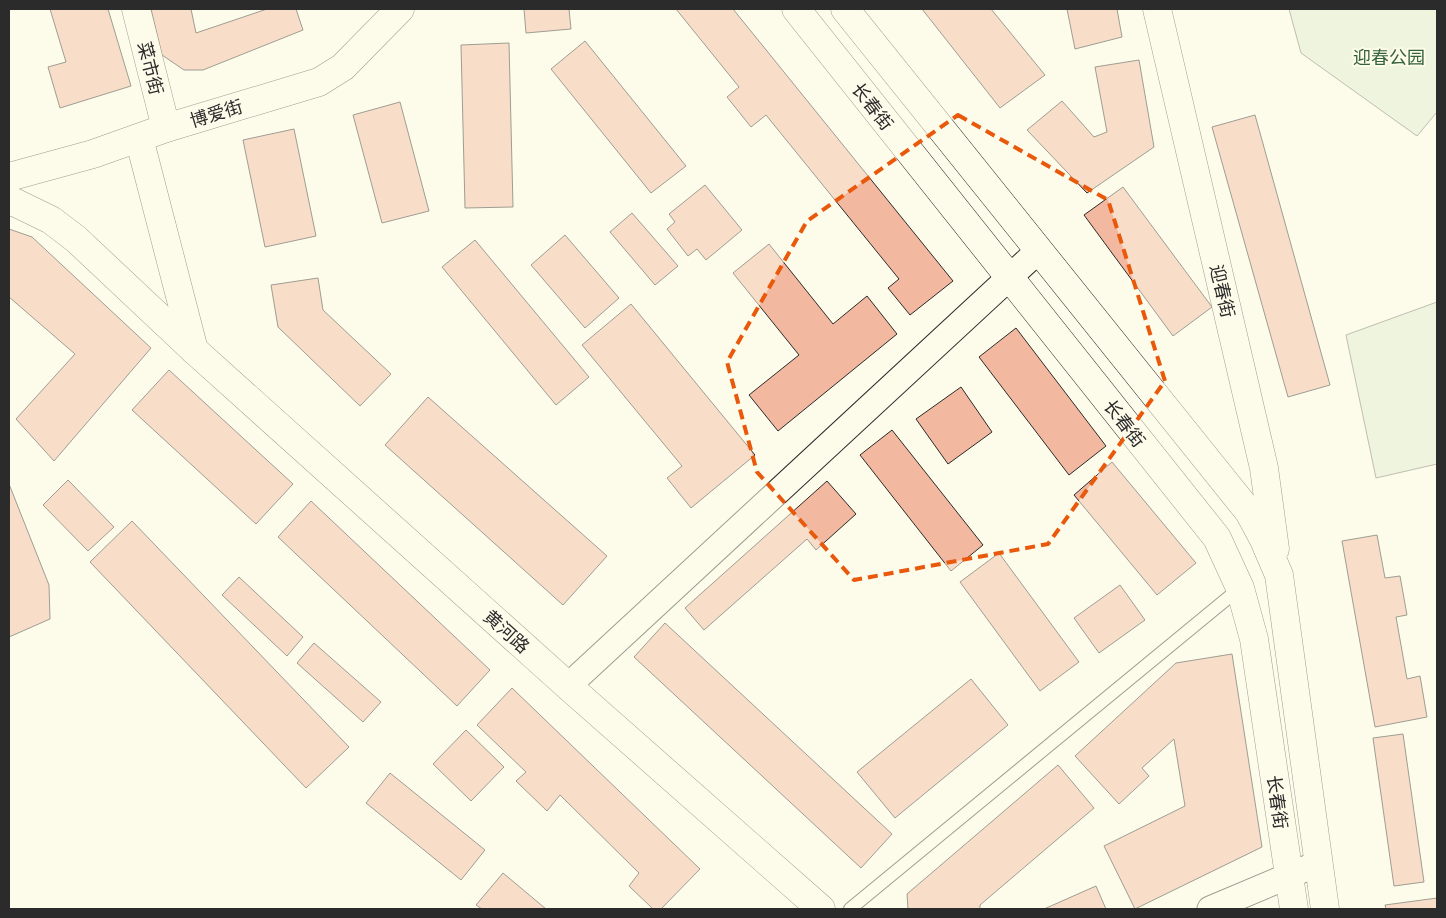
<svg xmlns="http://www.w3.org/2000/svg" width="1446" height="918" viewBox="0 0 1446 918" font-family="Commissioner,'Noto Sans SC',sans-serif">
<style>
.green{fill:#deebd1;stroke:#74746e}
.building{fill:#f2b8a0;stroke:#2b2b2b}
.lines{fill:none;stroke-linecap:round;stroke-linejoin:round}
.service-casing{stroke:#2b2b2b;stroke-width:14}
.minor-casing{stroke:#2b2b2b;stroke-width:27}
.tertiary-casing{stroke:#2b2b2b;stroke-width:29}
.secondary-casing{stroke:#2b2b2b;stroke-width:29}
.service{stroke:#fdfbea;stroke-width:12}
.minor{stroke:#fdfbea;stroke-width:25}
.tertiary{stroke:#fdfbea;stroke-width:28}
.secondary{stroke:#fdfbea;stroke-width:28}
.marked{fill:none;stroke:#e8590c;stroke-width:4;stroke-dasharray:10 6;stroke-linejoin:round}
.labels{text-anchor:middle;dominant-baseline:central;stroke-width:4;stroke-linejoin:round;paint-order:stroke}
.park-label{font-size:18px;fill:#34623c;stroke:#fdfbea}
.street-label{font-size:18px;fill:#2b2b2b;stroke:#fdfbea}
</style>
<rect width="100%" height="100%" fill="#fdfbea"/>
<!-- green -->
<g class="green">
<polygon points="1289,9 1437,9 1437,112 1417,136 1301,53"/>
<polygon points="1437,302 1437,464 1376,478 1346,335"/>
</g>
<!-- building -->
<g class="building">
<polygon points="50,9 108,9 131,86 60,108 48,67 66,62"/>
<polygon points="151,9 191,9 196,33 267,9 296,9 303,30 203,70 184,70 162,55"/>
<polygon points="524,9 569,9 571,29 526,33"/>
<polygon points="676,9 733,9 953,281 910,315 888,288 899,279 766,115 751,127 727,97 739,87"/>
<polygon points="922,9 991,9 1045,75 1000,108"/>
<polygon points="1067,9 1117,9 1122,37 1075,49"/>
<polygon points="585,41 686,166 651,193 551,69"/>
<polygon points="509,43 513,207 465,208 461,45"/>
<polygon points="1139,60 1154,147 1087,193 1027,130 1062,101 1094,137 1107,132 1095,67"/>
<polygon points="400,102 429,211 382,223 353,115"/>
<polygon points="1255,115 1330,385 1288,397 1212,127"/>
<polygon points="294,129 316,236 265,247 243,140"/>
<polygon points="705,185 742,230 706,260 697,249 688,256 667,229 675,222 669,214"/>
<polygon points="1123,187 1212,307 1173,336 1084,215"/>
<polygon points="632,213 678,266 655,285 610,232"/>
<polygon points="9,229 32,237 151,348 54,461 16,419 75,354 9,297"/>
<polygon points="565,235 619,298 585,328 531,265"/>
<polygon points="475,240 589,377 556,405 442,267"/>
<polygon points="769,244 833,324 867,296 897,334 778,431 749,395 799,355 733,273"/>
<polygon points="318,278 323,310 391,374 360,406 278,327 271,285"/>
<polygon points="631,304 755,455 691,508 667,478 682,466 582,345"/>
<polygon points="1016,328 1106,446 1069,475 979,357"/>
<polygon points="169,370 293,484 256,524 132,410"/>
<polygon points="961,387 992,432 948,464 916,419"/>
<polygon points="428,397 607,556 563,605 385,445"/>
<polygon points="892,430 983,545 951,571 860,455"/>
<polygon points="1112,462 1196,563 1157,595 1074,495"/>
<polygon points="68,480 114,527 88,551 43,505"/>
<polygon points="827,481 856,514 816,550 807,539 704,630 685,608"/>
<polygon points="9,484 49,585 50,619 9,637"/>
<polygon points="311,501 490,670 457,706 278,537"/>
<polygon points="132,521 349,747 306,788 90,562"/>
<polygon points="1377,535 1385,578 1400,576 1407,615 1396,617 1407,679 1420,676 1427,717 1375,727 1342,541"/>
<polygon points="999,553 1079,662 1040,691 960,582"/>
<polygon points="239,577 303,637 287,656 222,595"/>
<polygon points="1120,585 1145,620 1099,653 1074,618"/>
<polygon points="665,623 892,834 861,868 634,657"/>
<polygon points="314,643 381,702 363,722 297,663"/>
<polygon points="1232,654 1262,847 1135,909 1104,846 1185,806 1174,739 1142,768 1149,776 1119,804 1075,756 1176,663"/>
<polygon points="971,679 1008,725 895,818 857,772"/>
<polygon points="512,688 700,869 661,909 653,909 629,886 639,873 560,795 547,811 516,781 526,772 477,725"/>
<polygon points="466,730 504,767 471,801 433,764"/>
<polygon points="1403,734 1424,882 1394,886 1373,738"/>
<polygon points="1058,765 1094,808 980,905 980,909 908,909 907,894"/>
<polygon points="390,773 485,850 461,880 366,803"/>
<polygon points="503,873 546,909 482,909 476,905"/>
<polygon points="1096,886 1106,909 1044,909"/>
<polygon points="1437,898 1437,909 1386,909 1385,905"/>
</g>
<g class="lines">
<defs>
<polyline id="service" points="850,909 1240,588"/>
<g id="minor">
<polyline points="568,686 1039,250"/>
<polyline points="1210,909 1319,863"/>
</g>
<g id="tertiary">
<polyline points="136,9 166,128"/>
<polyline points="796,9 1217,538 1240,588 1254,639 1294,909"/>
<polyline points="845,9 1249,512 1264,540 1279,575 1325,909"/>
<polyline points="1157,9 1264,468 1275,549"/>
<polyline points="9,177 93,154 166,128 319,82 343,67 400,9"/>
</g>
<g id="secondary">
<polyline points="139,138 194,350"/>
<polyline points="9,202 14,202 51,220 76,239 194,350 568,686 821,909"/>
</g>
</defs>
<!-- service casing -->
<use href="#service" class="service-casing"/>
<!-- minor casing -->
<use href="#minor" class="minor-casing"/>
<!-- tertiary casing -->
<use href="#tertiary" class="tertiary-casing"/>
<!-- secondary casing -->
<use href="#secondary" class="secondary-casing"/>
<!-- service -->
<use href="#service" class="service"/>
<!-- minor -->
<use href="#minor" class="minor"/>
<!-- tertiary -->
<use href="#tertiary" class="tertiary"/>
<!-- secondary -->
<use href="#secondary" class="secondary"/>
</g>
<!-- marked area -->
<path d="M0 0H1446V918H0ZM 958,115 L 1108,200 L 1165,381 L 1048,544 L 854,580 L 757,472 L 727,362 L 807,221 Z" fill="#fdfbea" fill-opacity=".55" fill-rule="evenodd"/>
<path class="marked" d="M 958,115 L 1108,200 L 1165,381 L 1048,544 L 854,580 L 757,472 L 727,362 L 807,221 Z"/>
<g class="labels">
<!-- park labels -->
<g class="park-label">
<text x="1389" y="57">迎春公园</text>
</g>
<!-- street labels -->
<g class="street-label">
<text transform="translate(151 68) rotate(76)">菜市街</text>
<text transform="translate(873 106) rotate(52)">长春街</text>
<text transform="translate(216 113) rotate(-17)">博爱街</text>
<text transform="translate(1223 291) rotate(77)">迎春街</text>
<text transform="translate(1125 423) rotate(52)">长春街</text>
<text transform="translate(507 631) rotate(42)">黄河路</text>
<text transform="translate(1278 802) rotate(82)">长春街</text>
</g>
</g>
<!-- border -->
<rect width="1446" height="918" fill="none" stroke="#2b2b2b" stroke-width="20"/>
</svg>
